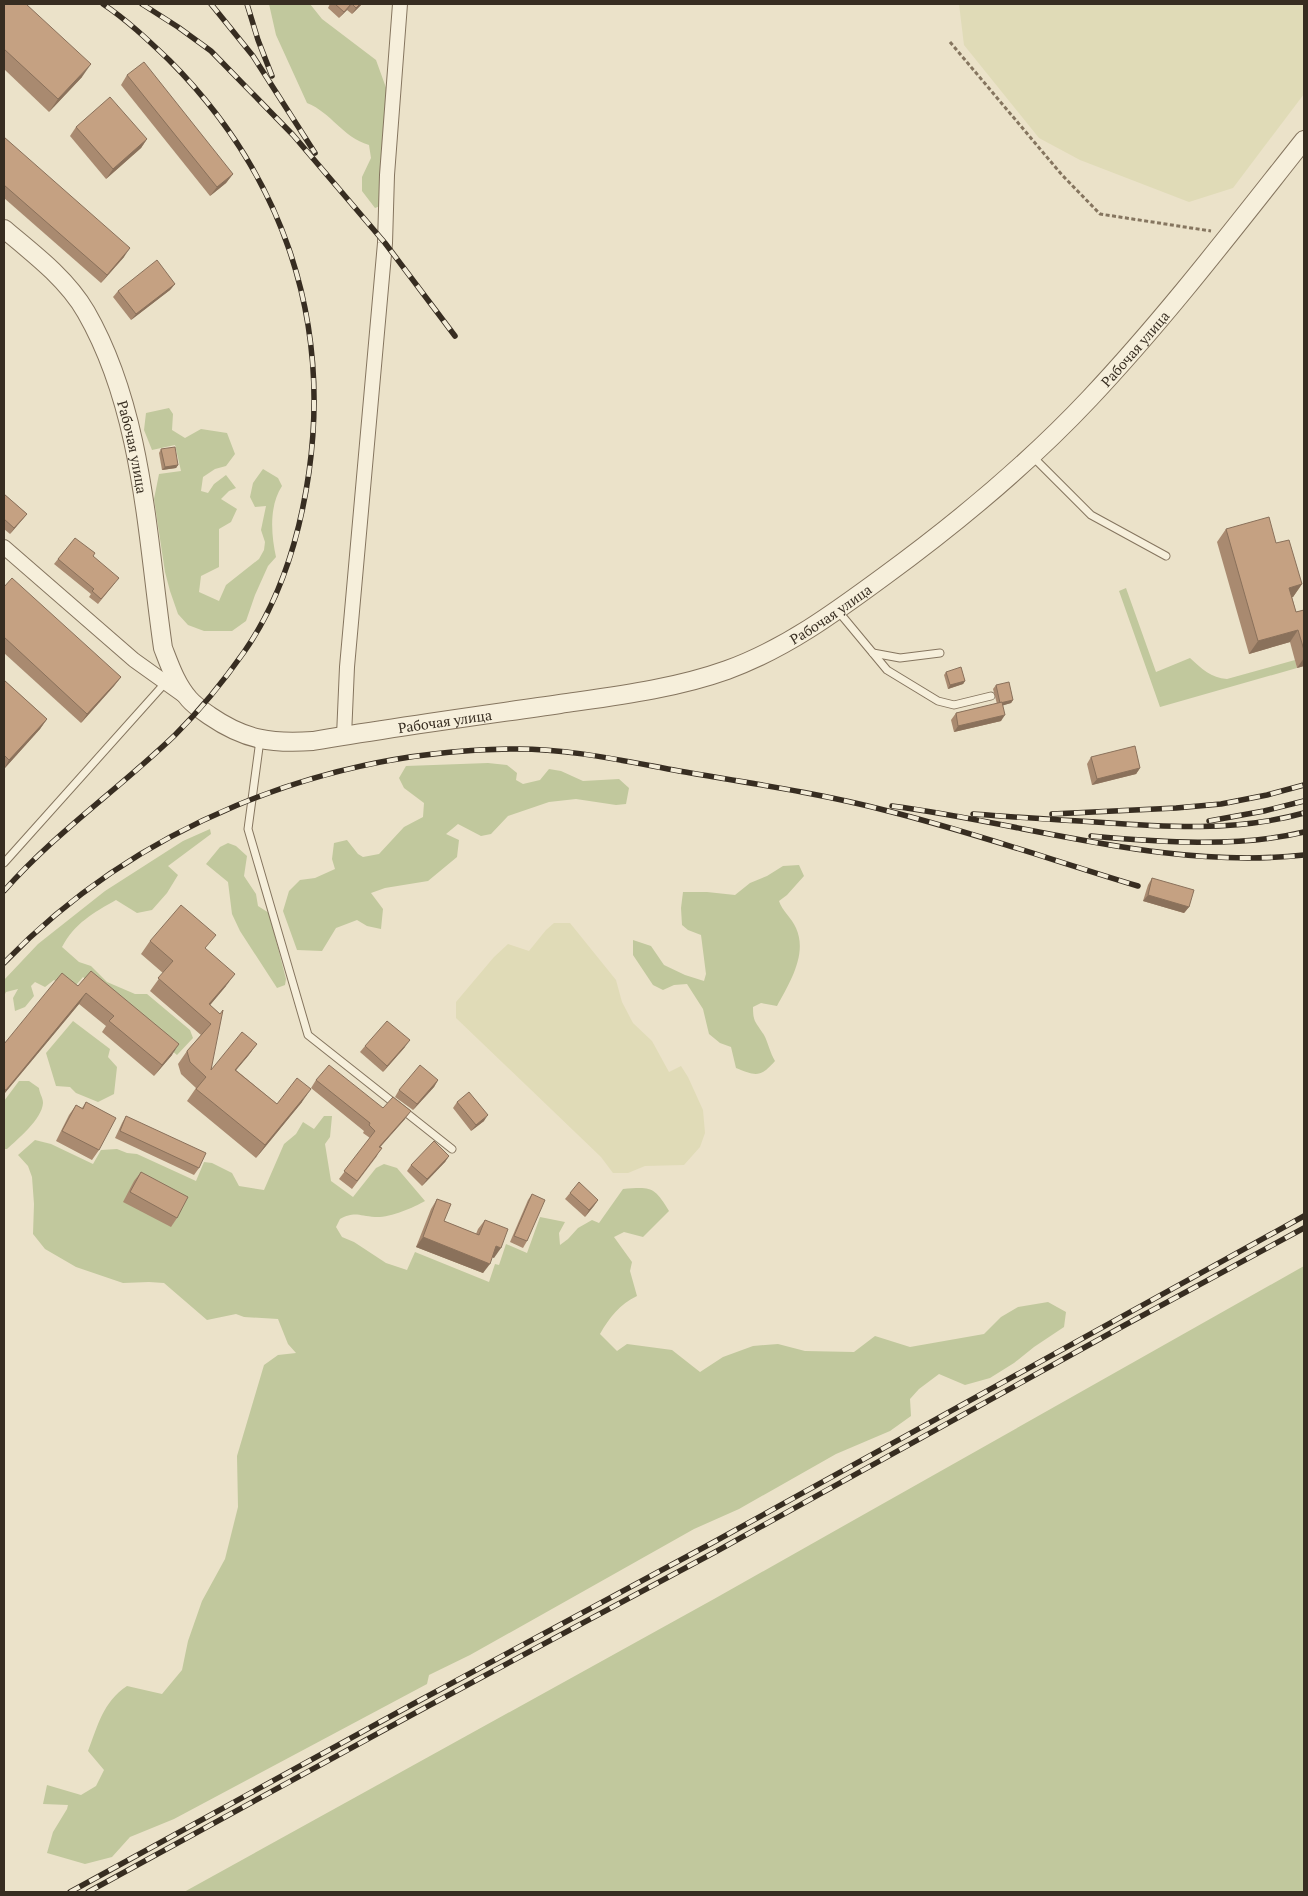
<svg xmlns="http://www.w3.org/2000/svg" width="1308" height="1896" viewBox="0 0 1308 1896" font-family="'PT Serif',serif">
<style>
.farmland{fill:#e0dbb7}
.green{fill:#c1c89d}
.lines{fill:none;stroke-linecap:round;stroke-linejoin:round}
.service-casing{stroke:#85755f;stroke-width:9}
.minor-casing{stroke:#85755f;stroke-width:16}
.tertiary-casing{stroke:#85755f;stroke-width:20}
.path{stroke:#85755f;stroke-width:3;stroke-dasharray:4 2.5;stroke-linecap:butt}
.service{stroke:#f6efdb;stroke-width:7}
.minor{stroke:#f6efdb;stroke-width:14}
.tertiary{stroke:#f6efdb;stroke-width:18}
.rail-casing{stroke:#372d21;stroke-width:5.5}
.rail{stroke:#f3ecd7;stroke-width:4;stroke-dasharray:11;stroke-linecap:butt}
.wall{fill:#a98a70}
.shaded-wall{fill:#8a715b}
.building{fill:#c5a182;stroke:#8a715b}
.labels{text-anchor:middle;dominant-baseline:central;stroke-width:4;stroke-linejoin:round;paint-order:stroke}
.street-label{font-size:14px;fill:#372d21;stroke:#f3ecd7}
</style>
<rect width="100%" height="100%" fill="#ebe2c9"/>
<!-- farmland -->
<g class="farmland">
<polygon points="959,4 1304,4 1304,94 1233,188 1189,202 1080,160 1039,138 964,45"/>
<polygon points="554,923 570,923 616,980 622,1002 633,1023 652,1041 669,1072 681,1066 688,1077 703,1110 705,1133 700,1147 684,1165 645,1166 628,1173 613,1173 601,1157 456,1018 456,1002 494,957 508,944 529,951 546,930"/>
</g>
<!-- green -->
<g class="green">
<path d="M 269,4 L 310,4 L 322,19 L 376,60 L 389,96 L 385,204 L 375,208 L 362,191 L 362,177 L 371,158 L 369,145 C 342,137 332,113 307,103 L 276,35 Z"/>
<path d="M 169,408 L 173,414 L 172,430 L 185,438 L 201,429 L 227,433 L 235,454 L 226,466 L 215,469 L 203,477 L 201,491 L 208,493 L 214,484 L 226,475 L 236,488 L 229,491 L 221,499 L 237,509 L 231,522 L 219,529 L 219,567 L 201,576 L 199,592 L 219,601 L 226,585 L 259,559 L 264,550 L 265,542 L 261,530 L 266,506 L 255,507 L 250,497 L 253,483 L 263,469 L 278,478 L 282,486 C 269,506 271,534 276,557 L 268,566 L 255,595 L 246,621 L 232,631 L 204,631 L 188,625 L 178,614 L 170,591 L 165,572 L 154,499 L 159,474 L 181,471 L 175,445 L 152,450 L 144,430 L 146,413 Z"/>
<path d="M 1126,588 L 1156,672 L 1190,658 C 1202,669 1211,678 1227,679 L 1295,660 L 1297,668 L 1160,707 L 1119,591 Z"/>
<polygon points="488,763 507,765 517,773 516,780 523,784 540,780 549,769 561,771 583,781 619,779 629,788 626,804 616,805 576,799 549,802 508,816 491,834 481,836 458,824 446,834 459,840 457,857 428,881 385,888 371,893 383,909 381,929 367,926 357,920 336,928 322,951 297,950 283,911 289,891 300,880 315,878 335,869 332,859 334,843 347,840 358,854 363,857 379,854 404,827 423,817 424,803 404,788 399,778 406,766"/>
<path d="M 210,829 L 211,834 L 168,866 L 178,875 L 167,893 L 152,910 L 137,913 L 116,900 C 93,913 75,923 62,947 L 79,962 L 91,966 L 107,982 L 135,994 L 147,994 L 190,1030 L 193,1038 L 177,1055 L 83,977 L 70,992 L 54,980 L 45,987 L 35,982 L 31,986 L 34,996 L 25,1007 L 15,1011 L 13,998 L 18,989 L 6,992 L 4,996 L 4,980 L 38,944 L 105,891 L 183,841 Z"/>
<polygon points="228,843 236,846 247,856 244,876 256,894 258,906 269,913 286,979 285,985 277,988 240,931 232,914 228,882 206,864 220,847"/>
<path d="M 799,865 L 804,876 L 787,895 L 779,901 C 782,911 792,918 796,928 C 808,954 789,984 777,1006 L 761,1003 L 753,1007 C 753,1023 756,1022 764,1035 C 768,1042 770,1053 775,1061 C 760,1078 756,1076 736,1068 L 731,1047 L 720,1043 L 709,1034 L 703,1009 L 687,984 L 674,985 L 663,990 L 653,985 L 633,955 L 633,940 L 651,946 L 664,965 L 685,975 L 704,981 L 706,974 L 701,935 L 688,930 L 682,925 L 681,908 L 683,892 L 707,892 L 735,895 L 750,883 L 767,876 L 783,866 Z"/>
<polygon points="73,1021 110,1049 108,1057 117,1067 114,1094 98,1102 76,1093 70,1087 56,1086 46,1053"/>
<path d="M 19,1081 L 29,1081 L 39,1088 C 39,1092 43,1098 43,1103 C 42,1119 18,1139 7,1149 L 4,1149 L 4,1101 Z"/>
<path d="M 324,1116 L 332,1116 L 330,1137 L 325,1144 L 331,1181 L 353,1197 L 376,1168 L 384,1164 L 397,1168 L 425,1201 C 413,1208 389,1218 375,1217 C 359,1216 355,1211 340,1219 L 336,1227 L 342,1237 L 354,1242 L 386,1263 L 407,1270 L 415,1252 L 489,1282 L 495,1264 L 499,1265 L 506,1244 L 527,1253 L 540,1217 L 565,1222 L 559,1233 L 560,1245 L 568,1239 L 578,1228 L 592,1220 L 599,1223 L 623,1189 C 651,1187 654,1186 669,1211 L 643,1237 L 624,1232 L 614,1237 L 632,1262 L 630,1271 L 637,1296 C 620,1304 609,1318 600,1334 L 617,1351 L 627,1344 L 672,1350 L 700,1372 L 723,1357 L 753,1346 L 778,1344 L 805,1351 L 854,1352 L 875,1336 L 910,1347 L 984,1334 L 1001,1317 L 1018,1307 L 1048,1302 L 1066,1312 L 1064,1327 L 1034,1347 L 1014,1363 L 990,1378 L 965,1385 L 939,1374 L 919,1389 L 910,1399 L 911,1416 L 890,1431 L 836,1454 L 739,1509 L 694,1529 L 470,1655 L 429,1675 L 427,1684 L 174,1819 L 130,1837 L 112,1857 L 85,1864 L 47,1853 L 53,1832 L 67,1809 L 68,1805 L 43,1804 L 47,1785 L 81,1795 L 96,1786 L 104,1770 L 88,1751 C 98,1725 103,1702 127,1686 L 162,1694 L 182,1670 L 188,1641 L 202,1601 L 225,1559 L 238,1507 L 237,1456 L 264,1365 L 278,1355 L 296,1353 L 288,1344 L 278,1319 L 244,1317 L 236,1314 L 207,1320 L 164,1283 L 149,1282 L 123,1283 L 76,1267 L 45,1249 L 33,1234 L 34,1204 L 32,1177 L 28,1166 L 18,1155 L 35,1140 L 51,1144 L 93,1164 L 101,1150 L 117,1149 L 127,1153 L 137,1154 L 196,1181 L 204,1162 L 212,1163 L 232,1173 L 239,1186 L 264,1190 L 284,1144 L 296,1134 L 303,1122 L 314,1129 Z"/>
<polygon points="1304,1266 1304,1892 184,1892 714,1599"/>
</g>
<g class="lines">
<defs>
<g id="service">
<polyline points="1032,456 1091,515 1166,556"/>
<polyline points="838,611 887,670 938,701 954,705 991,696"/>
<polyline points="873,653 900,658 940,653"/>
<polyline points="260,740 248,829 308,1035 452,1149"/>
<polyline points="4,863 166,682"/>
</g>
<g id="minor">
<polyline points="4,547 134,660 183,695"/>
<polyline points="344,736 347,667 385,243 387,175 400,4"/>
</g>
<g id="tertiary">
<path id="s1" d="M 4,229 C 33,253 67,279 86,312 C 143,411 147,537 163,648 C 170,666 176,684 189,699 C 195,706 203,711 210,716 C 245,740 272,744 313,741 C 395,727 477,716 560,704 C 615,696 674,689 727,670 C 785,649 834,613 883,577 C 957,523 1028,464 1090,398 C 1167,316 1235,227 1304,140"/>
</g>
</defs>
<!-- service casing -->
<use href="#service" class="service-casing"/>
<!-- minor casing -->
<use href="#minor" class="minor-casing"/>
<!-- tertiary casing -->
<use href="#tertiary" class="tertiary-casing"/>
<!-- path -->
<polyline class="path" points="950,42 1062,175 1100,214 1211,231"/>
<!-- service -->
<use href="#service" class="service"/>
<!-- minor -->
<use href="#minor" class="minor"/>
<!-- tertiary -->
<use href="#tertiary" class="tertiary"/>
<defs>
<g id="rail">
<polyline points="142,4 178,27 211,51 293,135 385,243 455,336"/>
<polyline points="211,4 253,56 315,153"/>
<polyline points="247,4 258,40 272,76"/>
<path d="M 892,806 C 1030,824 1164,870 1304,855"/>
<path d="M 973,814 C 1014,817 1055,820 1095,822 C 1165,827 1236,832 1304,813"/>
<polyline points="1052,814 1176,808 1221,804 1267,795 1304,785"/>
<polyline points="1209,821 1264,811 1304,801"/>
<path d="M 1091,836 C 1159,842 1237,848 1304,832"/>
<path d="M 4,891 C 56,832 119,789 175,735 C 200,710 223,682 244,652 C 281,599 300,535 309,472 C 331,315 280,171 169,60 C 148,40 127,20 103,4"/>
<path d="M 4,963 C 135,827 322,751 511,749 C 567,748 624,761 679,771 C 749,783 819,793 888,811 C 972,832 1055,861 1138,886"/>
<polyline points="70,1892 413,1704 712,1543 1304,1216"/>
<polyline points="88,1892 417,1712 717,1551 1125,1325 1304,1228"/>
</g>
</defs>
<!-- rail casing -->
<use href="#rail" class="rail-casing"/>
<!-- rail -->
<use href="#rail" class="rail"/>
</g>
<!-- wall -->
<g class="wall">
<polygon points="4,4 82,77 49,112 4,69"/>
<polygon points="330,4 362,4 352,14 347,10 339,18 328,8"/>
<polygon points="127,75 233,174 226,183 210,196 121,85"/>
<polygon points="76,127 147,139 141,148 106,179 70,136"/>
<polygon points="4,137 124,257 101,283 4,198"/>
<polygon points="175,284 170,290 131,320 113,297 118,291"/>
<polygon points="161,449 178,465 176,468 162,470 159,453"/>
<polygon points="4,494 27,514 10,534 4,529"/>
<polygon points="1226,529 1302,584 1293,597 1292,597 1296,612 1304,610 1304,666 1297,668 1290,642 1249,654 1217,542"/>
<polygon points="93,556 115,583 98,604 89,597 91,594 54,564 58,559"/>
<polygon points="4,587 121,677 114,686 81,723 4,653"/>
<polygon points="946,672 965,681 963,684 948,689 944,675"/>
<polygon points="4,680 47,719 40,729 4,769"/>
<polygon points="996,685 1013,700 1011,703 1003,705 1001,721 954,732 951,720 956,713 997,704 993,689"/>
<polygon points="1091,757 1140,768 1136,774 1092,785 1087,764"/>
<polygon points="1152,878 1189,907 1184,913 1143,901 1148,885"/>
<polygon points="150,941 206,949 226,986 210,1005 220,1014 211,1070 257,1044 248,1056 236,1070 277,1104 302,1102 256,1158 187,1101 196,1088 181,1074 178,1064 187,1051 201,1035 150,991 163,973 141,954"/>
<polygon points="78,986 172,1055 154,1076 102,1032 106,1026 79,1004 4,1094 4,1044"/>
<polygon points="365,1046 405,1047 383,1072 360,1052"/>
<polygon points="316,1080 405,1119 380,1147 377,1156 352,1189 339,1179 370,1138 363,1133 364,1131 311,1088"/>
<polygon points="438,1080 434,1087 413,1110 395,1097 399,1090"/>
<polygon points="86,1102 99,1150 92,1160 56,1141 69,1115 76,1105 82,1108"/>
<polygon points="457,1102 484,1121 471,1131 453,1108"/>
<polygon points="126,1116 199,1168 194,1175 115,1138 122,1123"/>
<polygon points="449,1156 445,1162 422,1186 407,1171 411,1165"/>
<polygon points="141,1172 177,1218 171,1227 123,1202 134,1181"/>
<polygon points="570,1193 598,1200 585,1217 565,1199"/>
<polygon points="532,1194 527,1241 523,1248 510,1242 528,1200"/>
<polygon points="437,1199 444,1221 476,1234 478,1229 485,1220 494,1258 492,1257 483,1273 416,1247 431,1209"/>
</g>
<!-- shaded-wall -->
<g class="shaded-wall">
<polygon points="352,4 347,10 339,18 344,12"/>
<polygon points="360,4 362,4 352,14 356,8"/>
<polygon points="91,64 82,77 49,112 58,99"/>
<polygon points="147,139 141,148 106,179 113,169"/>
<polygon points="233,174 226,183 210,196 217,187"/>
<polygon points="130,248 124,257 101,283 107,275"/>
<polygon points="175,284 170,290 131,320 136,314"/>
<polygon points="178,465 176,468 162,470 165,467"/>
<polygon points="27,514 22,520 10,534 14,528"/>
<polygon points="1302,584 1293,597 1280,600 1289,588"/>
<polygon points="1298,630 1290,642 1249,654 1258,641"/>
<polygon points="1304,658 1304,666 1297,668"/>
<polygon points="121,677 114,686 81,723 87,714"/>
<polygon points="965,681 963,684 948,689 950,685"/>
<polygon points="1013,700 1011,703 998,707 1000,703"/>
<polygon points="1005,715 1001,721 954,732 958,726"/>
<polygon points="47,719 40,729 4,769 9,760"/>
<polygon points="1140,768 1136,774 1092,785 1097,779"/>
<polygon points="1148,895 1189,907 1184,913 1143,901"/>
<polygon points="235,974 226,986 200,1017 209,1004"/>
<polygon points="86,993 79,1004 4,1094 6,1090"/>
<polygon points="410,1040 405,1047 383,1072 387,1066"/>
<polygon points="179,1044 172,1055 154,1076 162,1065"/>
<polygon points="257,1044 248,1056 226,1082 235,1070"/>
<polygon points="438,1080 434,1087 413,1110 417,1104"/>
<polygon points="311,1089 302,1102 256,1158 265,1145"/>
<polygon points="411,1111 405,1119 374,1154 379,1147"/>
<polygon points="488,1115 484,1121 471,1131 476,1125"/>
<polygon points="449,1156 445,1162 422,1186 427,1179"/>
<polygon points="598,1200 594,1206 585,1217 589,1210"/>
<polygon points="423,1237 490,1264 483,1273 416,1247"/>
<polygon points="496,1246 501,1248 494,1258 490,1256"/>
</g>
<!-- building -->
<g class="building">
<polygon points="4,4 26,4 91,64 58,99 4,49"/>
<polygon points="335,4 351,4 344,12"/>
<polygon points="352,4 360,4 356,8"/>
<polygon points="144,62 233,174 217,187 127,75"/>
<polygon points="110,97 147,139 113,169 76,127"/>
<polygon points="4,137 130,248 107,275 4,185"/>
<polygon points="157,260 175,284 136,314 118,291"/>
<polygon points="175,447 178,465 165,467 161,449"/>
<polygon points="4,494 27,514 14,528 4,519"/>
<polygon points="1269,517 1276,543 1289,540 1302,584 1289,588 1296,612 1304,610 1304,650 1298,630 1258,641 1226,529"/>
<polygon points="75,538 95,553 93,556 119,578 101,599 92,591 94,589 58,559"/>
<polygon points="12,578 121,677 87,714 4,637 4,587"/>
<polygon points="961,667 965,681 950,685 946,672"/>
<polygon points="4,680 47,719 9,760 4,755"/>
<polygon points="1009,682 1013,700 1000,703 996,685"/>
<polygon points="1002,702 1005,715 958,726 956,713"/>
<polygon points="1135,746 1140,768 1097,779 1091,757"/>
<polygon points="1152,878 1194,890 1189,907 1148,895"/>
<polygon points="181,905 216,935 205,948 235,974 209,1004 220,1014 223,1010 211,1070 242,1032 257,1044 235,1070 277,1104 297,1078 311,1089 265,1145 196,1089 206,1077 190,1062 187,1051 211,1024 158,978 173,961 150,941"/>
<polygon points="91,971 179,1044 162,1065 109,1021 114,1016 86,993 6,1090 4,1089 4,1044 62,973 78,986"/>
<polygon points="387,1021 410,1040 387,1066 365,1046"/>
<polygon points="329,1065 383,1108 393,1097 411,1111 379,1147 382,1148 357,1181 344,1171 375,1131 369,1125 370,1123 316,1080"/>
<polygon points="420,1065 438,1080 417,1104 399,1090"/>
<polygon points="469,1092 488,1115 476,1125 457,1102"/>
<polygon points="86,1102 116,1118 99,1150 62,1131 76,1105 83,1109"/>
<polygon points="126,1116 206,1153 199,1168 120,1131"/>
<polygon points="434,1141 449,1156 427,1179 411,1165"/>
<polygon points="141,1172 188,1197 177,1218 130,1192"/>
<polygon points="579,1182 598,1200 589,1210 570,1193"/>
<polygon points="532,1194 545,1200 527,1241 514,1236"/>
<polygon points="437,1199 451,1204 444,1221 479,1235 485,1220 508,1229 501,1248 496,1246 490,1264 423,1237"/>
</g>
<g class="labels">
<!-- street labels -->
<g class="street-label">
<text stroke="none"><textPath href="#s1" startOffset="1601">Рабочая улица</textPath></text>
<text stroke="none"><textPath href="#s1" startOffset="261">Рабочая улица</textPath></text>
<text stroke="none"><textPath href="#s1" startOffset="1196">Рабочая улица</textPath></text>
<text stroke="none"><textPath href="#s1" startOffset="791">Рабочая улица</textPath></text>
</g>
</g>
<!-- border -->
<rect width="1308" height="1896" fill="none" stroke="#372d21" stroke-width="10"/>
</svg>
